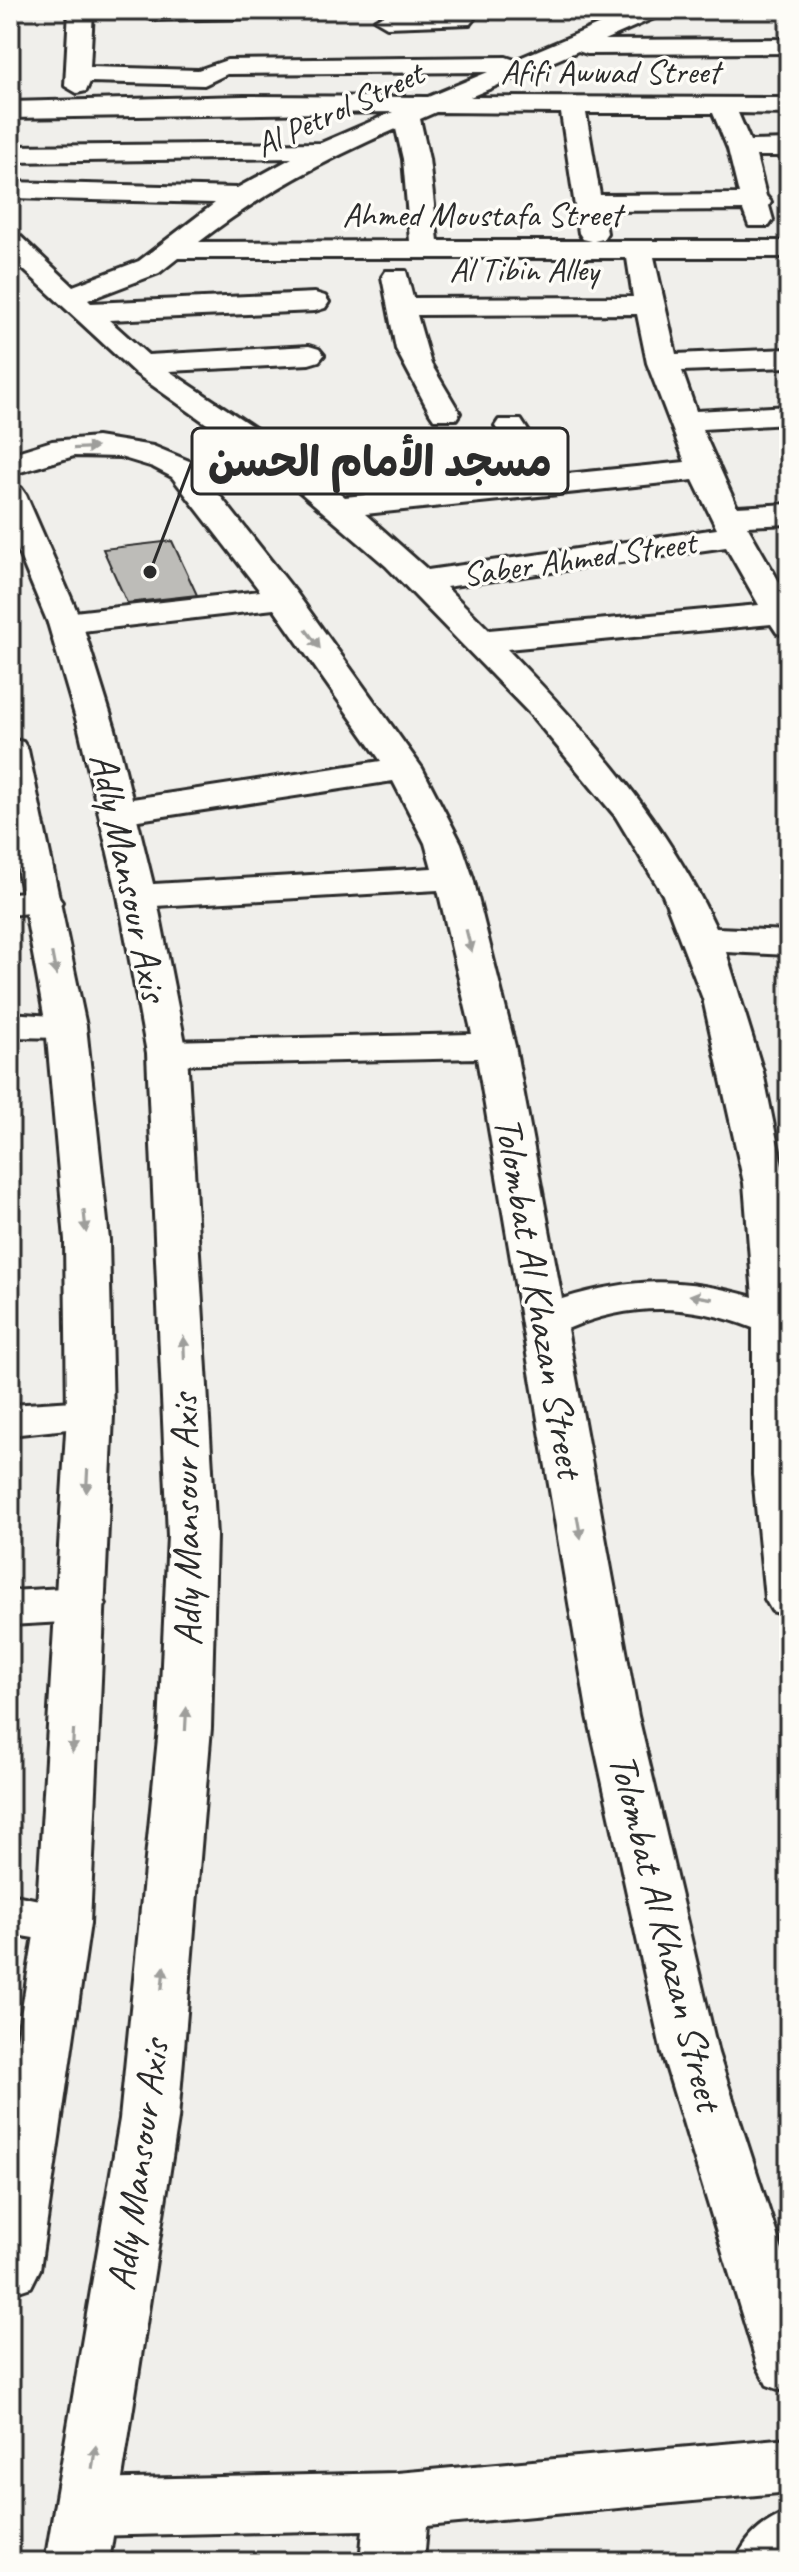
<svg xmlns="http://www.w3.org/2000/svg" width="799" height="2572" viewBox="0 0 799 2572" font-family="Caveat,'Playpen Sans Arabic',sans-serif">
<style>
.building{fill:#bdbcb8;stroke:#2b2b2b;stroke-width:2}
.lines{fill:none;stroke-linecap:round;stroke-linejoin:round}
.minor-casing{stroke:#2b2b2b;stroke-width:6}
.major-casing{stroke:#2b2b2b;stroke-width:6}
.minor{fill:#fdfcf7;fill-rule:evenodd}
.major{fill:#fdfcf7;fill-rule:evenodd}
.oneway{fill:#9e9e9b}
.labels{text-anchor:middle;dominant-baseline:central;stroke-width:7;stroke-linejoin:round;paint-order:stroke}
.far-street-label{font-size:34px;fill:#2b2b2b;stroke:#fdfcf7}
.street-label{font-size:40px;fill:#2b2b2b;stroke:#fdfcf7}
.leader{fill:none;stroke:#2b2b2b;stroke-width:3}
.callout-dot{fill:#2b2b2b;stroke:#fdfcf7;stroke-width:3}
.callout{fill:#fdfcf7;stroke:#2b2b2b;stroke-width:3}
.callout-label{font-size:42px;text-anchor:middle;font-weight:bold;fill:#2b2b2b}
</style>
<rect width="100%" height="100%" fill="#f0efeb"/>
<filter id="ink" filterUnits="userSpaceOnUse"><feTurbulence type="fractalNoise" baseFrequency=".0125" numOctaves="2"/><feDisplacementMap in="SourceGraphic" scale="16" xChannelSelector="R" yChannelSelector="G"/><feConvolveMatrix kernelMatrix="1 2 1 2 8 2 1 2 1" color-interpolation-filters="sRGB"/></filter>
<g filter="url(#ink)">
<!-- building -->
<polygon class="building" points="172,541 197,595 127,603 103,549"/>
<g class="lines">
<defs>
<g id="minor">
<path d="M 69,10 L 93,10 L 90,67 L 198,70 L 227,60 L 506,57 L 515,60 L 633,10 L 665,10 L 661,15 L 604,40 L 789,39 L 789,53 L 587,54 L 578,51 L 470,97 L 789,98 L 789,114 L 738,113 L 750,141 L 789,140 L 789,156 L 756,156 L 766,196 L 771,202 L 769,206 L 773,220 L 769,226 L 749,226 L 743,210 L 603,211 L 607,233 L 603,239 L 594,241 L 789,241 L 789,257 L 654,257 L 676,354 L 789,349 L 789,367 L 682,371 L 696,411 L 789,406 L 789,424 L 702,429 L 737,507 L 789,504 L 789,524 L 747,526 L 789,599 L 789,636 L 777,633 L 771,624 L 507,649 C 589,734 666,820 716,928 L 789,931 L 789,955 L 726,952 L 763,1072 L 789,1200 L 789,1616 L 772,1611 L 765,1599 L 753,1475 L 753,1328 C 689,1303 630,1302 567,1329 L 638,1716 L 718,2053 L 789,2272 L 789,2393 L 767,2385 L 758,2367 L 662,2053 L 588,1716 L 477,1058 L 167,1065 L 153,1062 L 147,1053 L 153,1044 L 167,1041 L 472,1034 L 438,890 L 137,907 L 124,904 L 118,896 L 124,888 L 137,885 L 432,868 L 425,843 L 393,781 L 119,823 L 106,820 L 101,812 L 106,804 L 119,801 L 381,761 L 274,609 L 65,633 L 53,630 L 48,623 L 53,616 L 65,613 L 260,591 L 172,477 L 153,467 L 120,457 L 74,456 L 10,475 L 10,454 L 52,441 L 97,437 L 153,446 L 194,463 L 295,591 L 422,768 L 461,843 L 473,878 L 515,1046 L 562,1299 C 633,1277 682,1277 753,1297 L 744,1183 L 703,999 L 663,895 L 616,817 L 531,715 L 386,566 L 286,480 L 135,373 L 10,257 L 10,234 L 20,236 L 73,286 L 139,261 L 215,203 L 10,198 L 10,182 L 237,188 L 292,158 L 10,162 L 10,146 L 321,143 L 393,112 L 10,118 L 10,102 L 244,96 L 428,97 L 488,72 L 227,74 L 204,85 L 90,82 L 86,91 L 77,93 L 65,86 ZM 436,112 L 561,113 L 579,233 L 583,239 L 592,241 L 438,241 L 429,159 L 420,119 ZM 586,113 L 713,113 L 728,149 L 739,194 L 600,195 ZM 396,129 L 403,159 L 410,241 L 199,242 C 261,194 325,160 396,129 ZM 178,258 L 627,258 L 633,297 L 413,298 L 406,271 L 386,271 L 382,277 L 396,349 L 430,413 L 434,419 L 456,419 L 460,413 L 431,364 L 417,315 L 637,314 L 647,363 L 685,462 L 557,475 L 521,420 L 499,420 L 495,426 L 528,478 L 345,497 L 273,440 L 169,371 L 309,364 L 319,361 L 324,355 L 319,349 L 309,346 L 148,355 L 109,320 L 315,311 L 325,308 L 329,302 L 325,296 L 315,293 L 91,303 L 88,300 L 159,273 ZM 693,480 L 717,529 L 428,570 L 365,514 ZM 726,547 L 759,605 L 489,630 L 446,587 Z"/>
<polygon points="147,10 258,10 259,11 247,18 157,20 149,18"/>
<polygon points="462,12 474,19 470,24 387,27 375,20 387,13"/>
<polygon points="43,891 56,894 62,902 56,910 10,915 10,893"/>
<polygon points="10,1013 80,1018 86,1026 80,1034 66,1038 10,1037"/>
<polygon points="90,1400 106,1405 113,1415 106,1425 10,1435 10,1405"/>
<polygon points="81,1587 98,1592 106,1604 98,1616 81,1621 10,1625 10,1591"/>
<polygon points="10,1894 82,1909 90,1923 82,1937 63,1943 10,1934"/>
<polygon points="789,2438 789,2492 427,2526 424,2562 360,2562 363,2530 86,2536 64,2528 54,2508 64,2488 86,2480 397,2473"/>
<path d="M 789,2512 L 789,2562 L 735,2562 C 747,2536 762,2522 789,2512 Z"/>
</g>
<g id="major">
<polygon points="10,486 21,488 26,495 82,623 115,729 156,896 187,1053 216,1536 211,1728 178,2119 109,2562 45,2562 120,2119 159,1728 168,1536 147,1053 118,896 79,729 48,623 10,532"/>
<polygon points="10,739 23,742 28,750 86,1026 109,1240 113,1415 90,1923 40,2269 31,2287 10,2294 10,2084 36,1923 67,1415 65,1240 46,1026 10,827"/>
</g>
</defs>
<!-- minor casing -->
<use href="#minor" class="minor-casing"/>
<!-- major casing -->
<use href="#major" class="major-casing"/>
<!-- minor -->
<use href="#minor" class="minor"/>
<!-- major -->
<use href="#major" class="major"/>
</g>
<!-- one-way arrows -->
<defs><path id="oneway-solid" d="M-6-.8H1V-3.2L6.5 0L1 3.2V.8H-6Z" transform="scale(2)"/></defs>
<g class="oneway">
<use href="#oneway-solid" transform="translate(85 448) rotate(-3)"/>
<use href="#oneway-solid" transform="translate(313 639) rotate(53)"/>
<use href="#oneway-solid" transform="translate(469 941) rotate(76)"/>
<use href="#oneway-solid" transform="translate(54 964) rotate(79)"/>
<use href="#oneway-solid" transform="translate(85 1221) rotate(84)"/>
<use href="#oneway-solid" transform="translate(701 1297) rotate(-171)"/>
<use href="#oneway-solid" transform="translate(184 1348) rotate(-92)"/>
<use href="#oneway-solid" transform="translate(87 1481) rotate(93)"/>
<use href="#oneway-solid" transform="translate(579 1527) rotate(80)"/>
<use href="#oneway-solid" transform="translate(186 1719) rotate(-87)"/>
<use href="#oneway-solid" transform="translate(73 1741) rotate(93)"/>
<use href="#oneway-solid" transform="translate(163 1978) rotate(-84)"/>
<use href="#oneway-solid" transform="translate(94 2457) rotate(-81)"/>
</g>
</g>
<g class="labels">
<!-- far-street labels -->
<g class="far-street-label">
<text x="610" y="71">Afifi Awwad Street</text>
<text transform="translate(339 109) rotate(-25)">Al Petrol Street</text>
<text x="482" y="214">Ahmed Moustafa Street</text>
<text x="524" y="269">Al Tibin Alley</text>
<text transform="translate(579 558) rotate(-8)">Saber Ahmed Street</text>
</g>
<!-- street labels -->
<g class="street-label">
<text transform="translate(129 877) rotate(78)">Adly Mansour Axis</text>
<text transform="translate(539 1297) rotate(80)">Tolombat Al Khazan Street</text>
<text transform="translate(186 1520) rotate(-91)">Adly Mansour Axis</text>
<text transform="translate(666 1932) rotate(76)">Tolombat Al Khazan Street</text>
<text transform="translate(138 2165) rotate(-82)">Adly Mansour Axis</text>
</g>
</g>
<!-- callouts -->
<path class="leader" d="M150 572L192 461"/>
<circle class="callout-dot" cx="150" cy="572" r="8"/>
<rect class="callout" x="192" y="428" width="376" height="66" rx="8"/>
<g class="callout-label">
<text x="380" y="476">مسجد الأمام الحسن</text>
</g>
<!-- margin -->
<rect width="799" height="2572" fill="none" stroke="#fdfcf7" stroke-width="40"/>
<rect x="20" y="20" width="759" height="2532" fill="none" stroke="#2b2b2b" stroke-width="3" filter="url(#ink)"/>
</svg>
